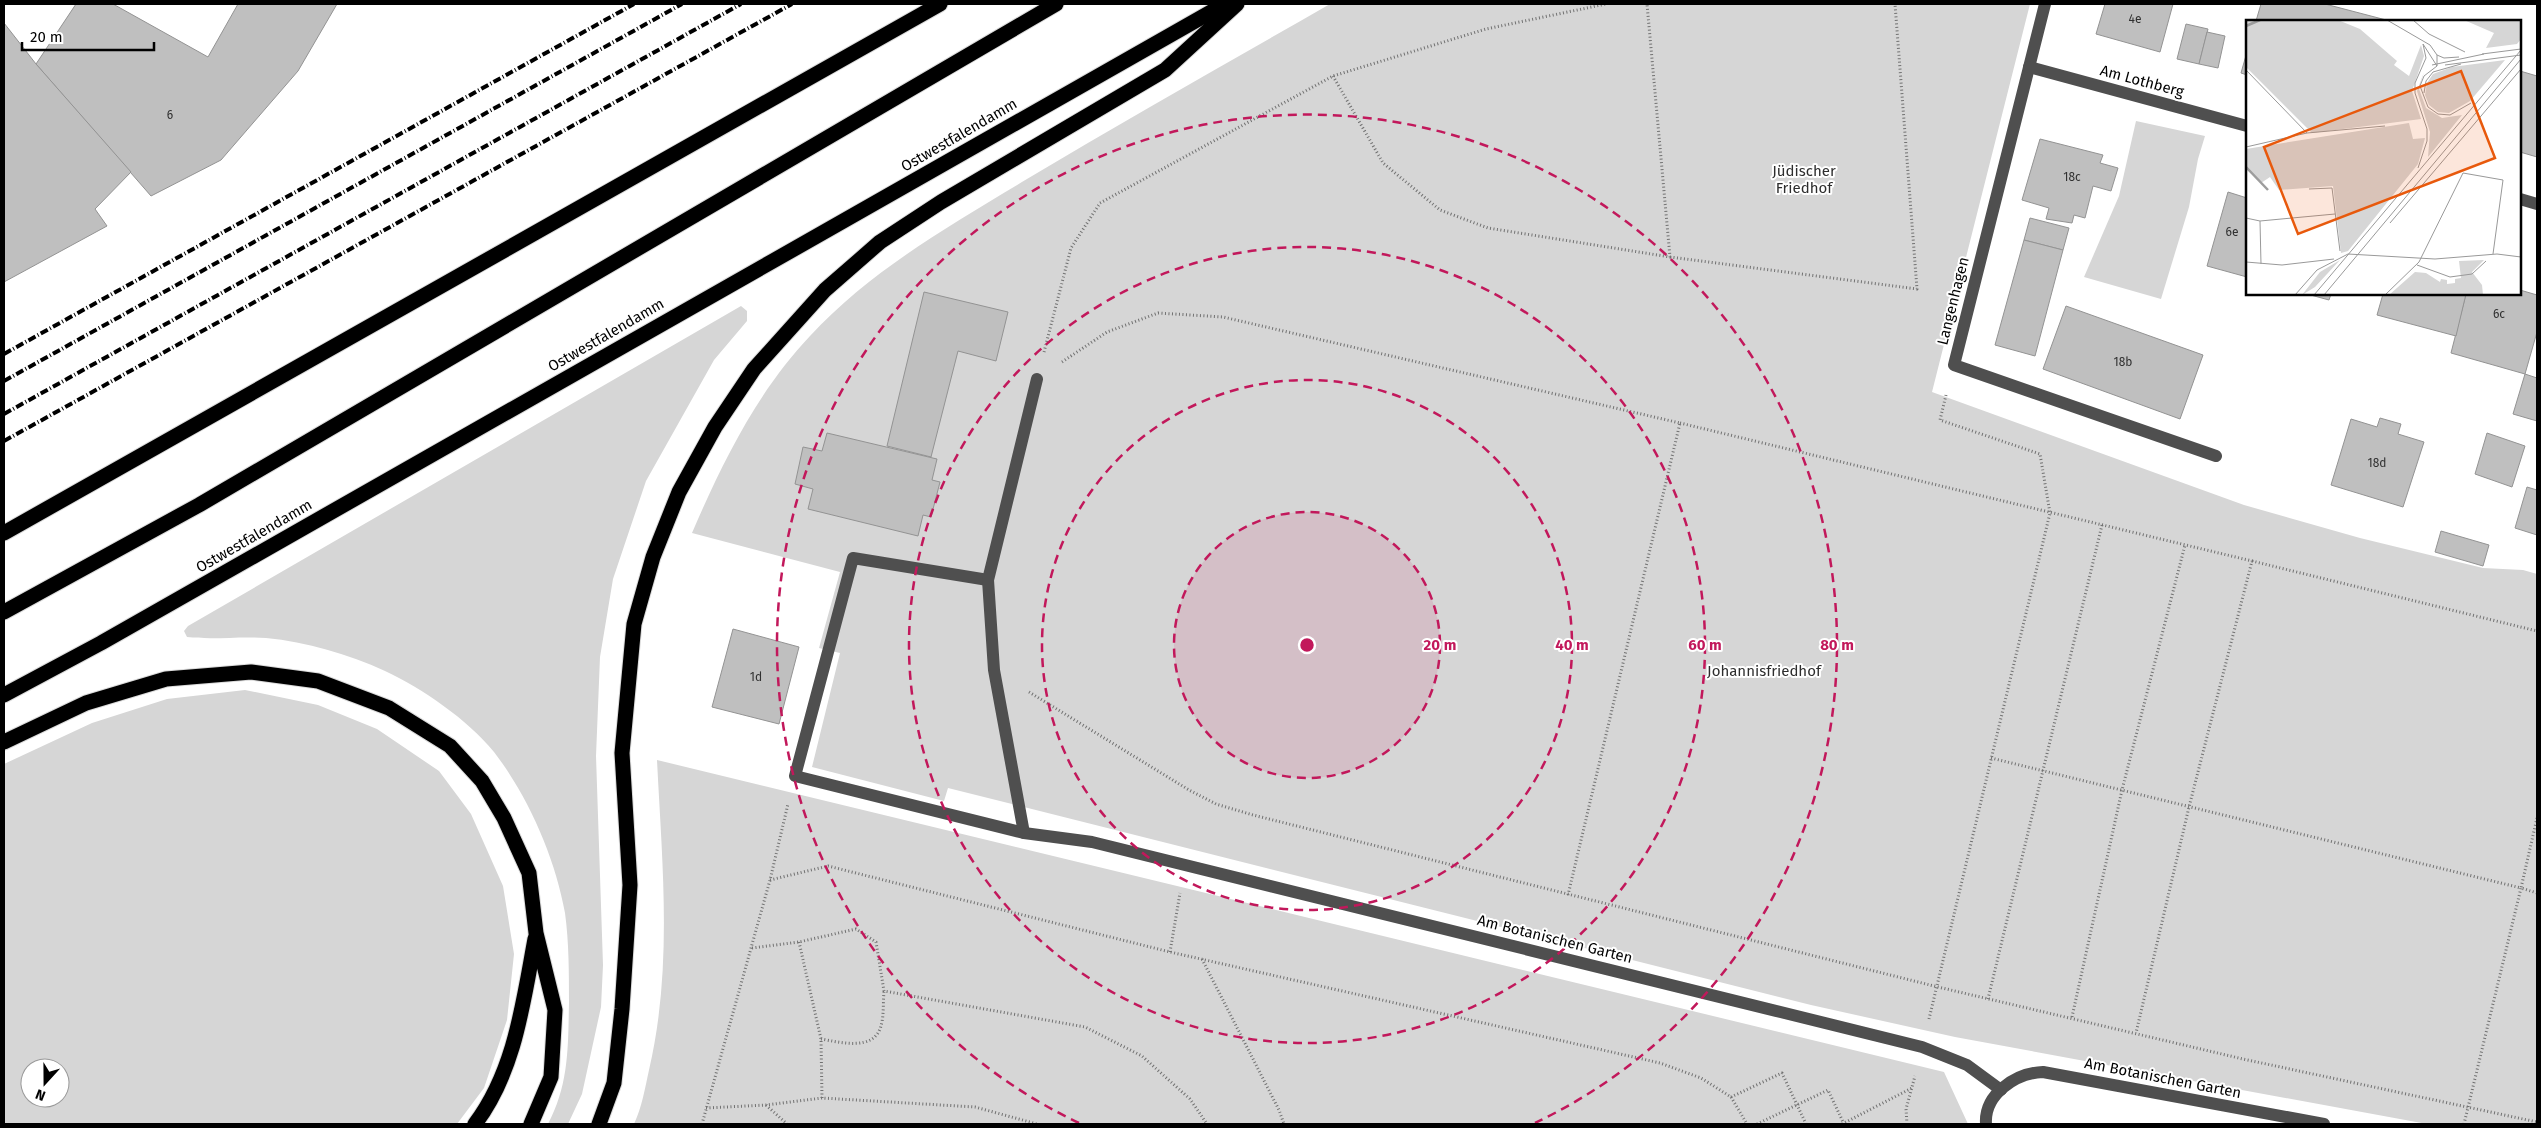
<svg xmlns="http://www.w3.org/2000/svg" width="2541" height="1128" viewBox="0 0 2541 1128" font-family="'Fira Sans',sans-serif">
<style>
.green{fill:#d6d6d6;fill-rule:evenodd}
.building{fill:#bfbfbf;stroke:#939393}
.lines{fill:none;stroke-linecap:round;stroke-linejoin:round}
.highway-casing{stroke:#dbdbdb;stroke-width:17}
.path{stroke:#717171;stroke-width:3;stroke-dasharray:1 2.5;stroke-linecap:butt}
.minor{stroke:#4f4f4f;stroke-width:12}
.highway{stroke:#000;stroke-width:15}
.rail{stroke:#000;stroke-width:4;stroke-dasharray:8 2.5 1 2.5;stroke-linecap:butt}
.ring{fill:none;stroke:#c2185b;stroke-width:2.5;stroke-dasharray:9 6}
.labels{text-anchor:middle;dominant-baseline:central;stroke-width:4;stroke-linejoin:round;paint-order:stroke}
.number-label{font-size:12px;fill:#303030}
.street-label{font-size:15px;fill:#000;stroke:#fff}
.park-label{font-size:15px;fill:#2d2d2d;stroke:#fff}
.inset-river{fill:none;stroke:#9d9d9d;stroke-width:2.5}
.inset-road{fill:none;stroke:#999;stroke-width:1}
.view{fill:#e8590c;fill-opacity:0.15;stroke:#e8590c;stroke-width:2.5}
.inset-edge{fill:none;stroke:#000;stroke-width:2.5}
.centre{fill:#c2185b;stroke:#fff;stroke-width:2.5}
.ring-label{font-size:15px;text-anchor:middle;font-weight:bold;fill:#c2185b;stroke:#fff;stroke-width:4;stroke-linejoin:round;paint-order:stroke}
</style>
<rect width="100%" height="100%" fill="#fff"/>
<!-- green -->
<g class="green">
<path d="M 1330,4 L 2030,4 L 1932,392 L 2244,505 L 2360,538 L 2483,568 L 2523,570 L 2537,574 L 2537,1124 L 2427,1124 L 1955,1037 L 1811,1005 L 948,788 L 944,801 L 812,767 L 840,653 L 819,648 L 840,572 L 692,533 C 722,463 757,392 810,336 C 871,270 951,225 1027,179 C 1127,119 1229,62 1330,4 Z"/>
<polygon points="2136,121 2205,136 2198,159 2189,207 2161,299 2084,277 2119,196"/>
<path d="M 741,306 L 747,311 L 747,321 L 714,360 L 646,481 L 613,579 L 600,657 L 596,756 L 603,965 L 601,1007 L 582,1094 L 568,1124 L 548,1124 C 569,1084 568,1047 569,1003 C 569,974 569,942 565,913 C 555,857 528,796 494,752 C 467,719 423,689 385,671 C 348,654 307,642 266,638 C 240,636 213,640 187,637 L 184,631 L 188,626 Z"/>
<path d="M 245,690 L 318,705 L 377,729 L 439,771 L 471,814 L 503,886 L 514,954 L 507,1020 L 484,1088 L 457,1124 L 4,1124 L 4,764 L 92,723 L 167,699 ZM 30,1068 L 60,1068 L 60,1098 L 30,1098 Z"/>
<path d="M 657,760 L 1944,1072 L 1968,1124 L 634,1124 C 642,1107 645,1088 649,1070 C 673,967 662,863 657,760 Z"/>
</g>
<!-- building -->
<g class="building">
<polygon points="76,4 113,4 208,57 238,4 337,4 298,71 221,160 151,196 36,64"/>
<polygon points="2105,4 2173,4 2160,52 2096,34"/>
<polygon points="2261,4 2325,4 2390,21 2256,21"/>
<polygon points="4,23 36,64 131,172 95,209 107,226 4,282"/>
<polygon points="2186,24 2208,29 2199,64 2177,59"/>
<polygon points="2207,32 2225,36 2218,68 2199,64"/>
<polygon points="2247,52 2247,75 2241,73"/>
<polygon points="2520,71 2537,76 2537,157 2520,152"/>
<polygon points="2040,139 2103,155 2100,163 2118,168 2111,191 2093,186 2085,218 2074,215 2072,223 2046,219 2049,208 2022,200"/>
<polygon points="2228,192 2247,198 2247,277 2207,266"/>
<polygon points="2030,218 2069,228 2063,250 2024,240"/>
<polygon points="2024,240 2063,250 2035,356 1995,345"/>
<polygon points="2520,290 2537,295 2537,332 2525,374 2451,353 2466,294 2520,294"/>
<polygon points="924,292 1008,312 996,361 958,351 931,457 887,446"/>
<polygon points="2307,294 2331,294 2329,300"/>
<polygon points="2383,294 2466,294 2456,336 2377,315"/>
<polygon points="2066,306 2203,355 2180,419 2043,369"/>
<polygon points="2525,374 2537,378 2537,421 2513,414"/>
<polygon points="2380,418 2401,424 2398,434 2424,442 2403,507 2331,485 2351,419 2377,427"/>
<polygon points="827,433 937,459 932,480 940,482 931,517 923,515 918,536 808,509 813,489 795,484 803,447 822,451"/>
<polygon points="2487,433 2525,446 2512,487 2475,474"/>
<polygon points="2527,487 2537,490 2537,535 2515,528"/>
<polygon points="2441,531 2489,545 2483,566 2435,552"/>
<polygon points="733,629 799,647 779,724 712,707"/>
</g>
<g class="lines">
<defs>
<g id="highway">
<polyline points="4,533 940,4"/>
<polyline points="4,612 199,505 1056,4"/>
<polyline points="4,695 101,643 1225,4"/>
<polyline points="4,742 86,703 166,679 251,672 318,681 389,708 450,746 482,781 504,818 529,873 536,933 555,1010 551,1077 531,1124"/>
<path d="M 475,1124 C 515,1071 523,1003 535,939"/>
<polyline points="599,1124 614,1083 622,1009 630,885 622,753 634,624 653,557 679,492 715,427 754,369 825,290 880,242 941,202 1165,70 1237,4"/>
</g>
</defs>
<!-- highway casing -->
<use href="#highway" class="highway-casing"/>
<!-- path -->
<g class="path">
<polyline points="1333,76 1383,163 1440,210 1488,228 1670,257 1647,4"/>
<polyline points="1670,257 1917,289 1895,4"/>
<polyline points="1044,352 1071,248 1100,203 1333,76 1486,29 1606,4"/>
<polyline points="1062,362 1107,332 1158,313 1223,317 1680,423 1568,895"/>
<polyline points="1680,423 2252,561 2189,807 2136,1033"/>
<polyline points="2252,561 2537,631"/>
<polyline points="1029,692 1189,790 1216,804 1253,815 1938,987 2243,1059 2537,1122"/>
<polyline points="1991,758 2521,888 2464,1124"/>
<polyline points="2537,818 2521,888 2537,893"/>
<polyline points="770,880 828,866 1170,952 1660,1063 1701,1078 1731,1097 1747,1124"/>
<polyline points="799,942 821,1039 822,1098"/>
<polyline points="752,948 799,942 856,929 876,942 884,991 1085,1027 1142,1056 1190,1099 1207,1124"/>
<polyline points="1170,952 1180,893"/>
<polyline points="1202,959 1279,1110 1284,1124"/>
<polyline points="1988,999 2102,525"/>
<polyline points="2072,1017 2122,790 2185,545"/>
<polyline points="1929,1019 2050,513 2040,454 1940,420 1946,395"/>
<path d="M 821,1039 C 839,1042 874,1052 881,1026 C 884,1016 883,1002 884,991"/>
<polyline points="1731,1097 1782,1073 1806,1124"/>
<polyline points="766,1105 787,1124"/>
<polyline points="706,1108 766,1105 822,1098 975,1107 1037,1124"/>
<polyline points="702,1124 770,880 788,804"/>
<polyline points="1757,1124 1828,1090 1844,1124"/>
<polyline points="1842,1124 1912,1088"/>
<polyline points="1907,1124 1906,1109 1915,1076"/>
</g>
<!-- minor -->
<g class="minor">
<polyline points="2045,4 1954,365 2216,456"/>
<polyline points="2029,67 2247,126"/>
<polyline points="2520,199 2537,204"/>
<polyline points="988,580 853,558 795,776 1024,833 1092,842 1922,1047 1967,1065 2001,1090"/>
<polyline points="1024,833 994,670 988,580 1037,379"/>
<path d="M 1986,1124 C 1984,1094 2016,1073 2043,1072 L 2324,1124"/>
</g>
<!-- highway -->
<use href="#highway" class="highway"/>
<!-- rail -->
<g class="rail">
<polyline points="4,354 634,4"/>
<polyline points="4,381 682,4"/>
<polyline points="4,414 741,4"/>
<polyline points="4,441 792,4"/>
</g>
</g>
<!-- distance rings -->
<circle cx="1307" cy="645" r="133" fill="#c2185b" fill-opacity=".12"/>
<g class="ring">
<circle cx="1307" cy="645" r="133"/>
<circle cx="1307" cy="645" r="265"/>
<circle cx="1307" cy="645" r="398"/>
<path d="M1079 1123A530 530 0 1 1 1535 1123"/>
</g>
<g class="labels">
<!-- number labels -->
<g class="number-label">
<text x="2135" y="19">4e</text>
<text x="170" y="115">6</text>
<text x="2072" y="177">18c</text>
<text x="2232" y="232">6e</text>
<text x="2499" y="314">6c</text>
<text x="2123" y="362">18b</text>
<text x="2377" y="463">18d</text>
<text x="756" y="677">1d</text>
</g>
<!-- street labels -->
<g class="street-label">
<text transform="translate(2142 81) rotate(15)">Am Lothberg</text>
<text transform="translate(959 135) rotate(-30)">Ostwestfalendamm</text>
<text transform="translate(1953 301) rotate(-76)">Langenhagen</text>
<text transform="translate(606 335) rotate(-30)">Ostwestfalendamm</text>
<text transform="translate(254 536) rotate(-30)">Ostwestfalendamm</text>
<text transform="translate(1555 939) rotate(14)">Am Botanischen Garten</text>
<text transform="translate(2163 1078) rotate(11)">Am Botanischen Garten</text>
</g>
<!-- park labels -->
<g class="park-label">
<text x="1804" y="171">Jüdischer<tspan x="1804" dy="17">Friedhof</tspan></text>
<text x="1764" y="671">Johannisfriedhof</text>
</g>
</g>
<!-- overview -->
<g transform="translate(2246 20)">
<rect width="275" height="275" fill="#fff"/>
<path d="M 0,0 L 92,0 L 114,9 L 151,41 L 148,45 L 163,56 L 175,25 L 178,36 L 166,71 L 175,99 L 66,113 L 0,47 ZM 218,0 L 275,0 L 275,19 L 271,24 L 240,28 L 248,13 ZM 259,40 L 224,81 L 203,93 L 192,92 L 183,85 L 179,75 L 181,63 L 187,54 L 206,47 ZM 178,52 L 173,69 L 180,88 L 196,98 L 216,95 L 182,137 L 184,112 L 171,71 ZM 163,103 L 167,119 L 179,118 L 172,144 L 102,231 L 95,233 L 87,166 L 33,170 L 24,157 L 15,163 L 0,149 L 0,129 ZM 94,240 L 69,267 L 56,275 L 74,252 ZM 238,240 L 226,252 L 236,265 L 237,275 L 143,275 L 169,252 L 180,253 L 194,262 L 195,259 L 201,260 L 201,264 L 209,263 L 209,259 L 215,258 L 213,241 Z" fill="#d6d6d6"/>
<path class="inset-river" d="M 0,6 L 14,0M 0,147 L 22,170"/>
<path class="inset-road" d="M 141,0 L 184,25 L 191,35 L 191,46M 167,0 L 183,14 L 219,32M 177,24 L 191,46M 236,34 L 275,29M 191,35 L 198,38 L 213,37M 186,45 L 238,34M 199,45 L 275,35M 191,46 L 178,56 L 174,66 L 182,87 L 192,94 L 204,95 L 225,83M 0,50 L 61,113M 178,73 L 180,61 L 187,52 L 215,44M 0,127 L 61,113 L 139,106M 172,148 L 181,121 L 181,109 L 169,73 L 169,63 L 180,38 L 177,24M 63,169 L 86,168 L 94,231M 0,198 L 14,201 L 15,244M 14,201 L 89,194M 144,203 L 275,49M 0,242 L 36,245 L 88,239M 171,245 L 204,257 L 226,254 L 240,241M 49,275 L 71,250 L 102,234 L 189,239 L 251,234 L 275,237M 68,275 L 275,30M 78,275 L 275,39M 139,275 L 173,242 L 217,153 L 257,160 L 247,234"/>
<path class="view" d="M 215,51 L 249,138 L 52,214 L 18,127 Z"/>
<rect width="275" height="275" class="inset-edge"/>
</g>
<circle cx="1307" cy="645" r="8" class="centre"/>
<g class="ring-label">
<text x="1440" y="650">20 m</text>
<text x="1572" y="650">40 m</text>
<text x="1705" y="650">60 m</text>
<text x="1837" y="650">80 m</text>
</g>
<!-- border -->
<rect width="2541" height="1128" fill="none" stroke="#000000" stroke-width="10"/>
<!-- north arrow -->
<g transform="translate(45 1083) rotate(201)"><circle r="24" fill="#ffffff" stroke="#999999"/>
<path d="M0-4L9 19L0 12L-9 19Z" fill="#000000"/>
<text y="-8" font-size="14" font-weight="bold" text-anchor="middle" fill="#000000">N</text>
</g>
<!-- scale -->
<path d="M22 42v8h132v-8" fill="none" stroke="#000000" stroke-width="2.5"/>
<text x="30" y="42" font-size="15" fill="#000000" stroke="#ffffff" stroke-width="4" paint-order="stroke">20 m</text>
</svg>
